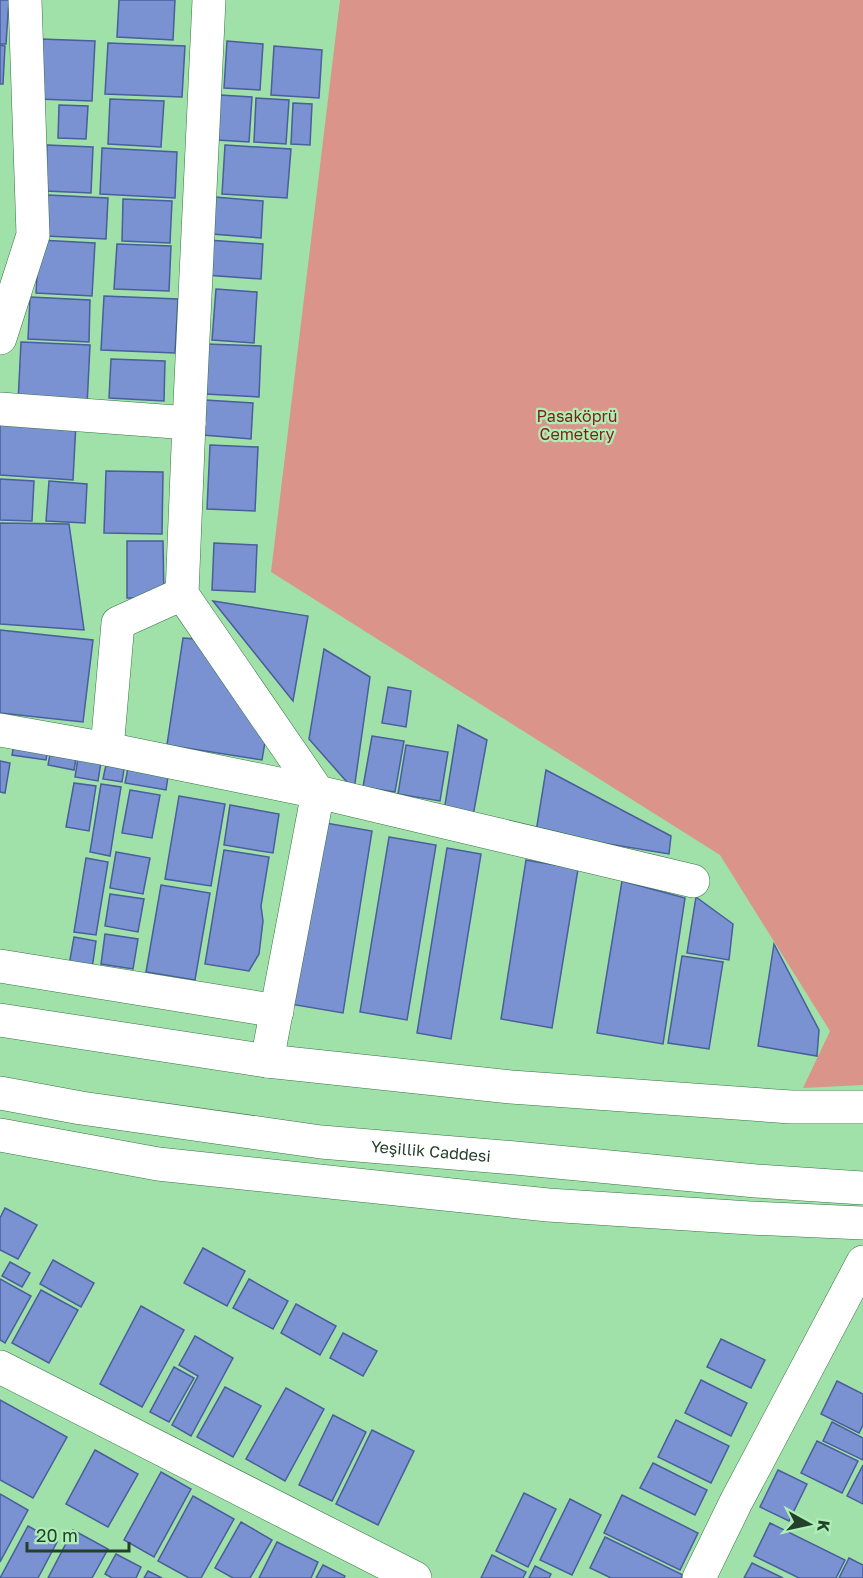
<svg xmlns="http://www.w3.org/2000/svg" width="863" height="1578" viewBox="0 0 863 1578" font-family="'Golos Text',sans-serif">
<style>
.green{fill:#db948a}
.building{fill:#7a91d2;stroke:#495e9a;stroke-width:1.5}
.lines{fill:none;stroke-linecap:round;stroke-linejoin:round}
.street-casing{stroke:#367443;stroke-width:34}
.secondary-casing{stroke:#367443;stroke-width:34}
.highway-casing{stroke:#367443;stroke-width:34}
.street{stroke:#fff;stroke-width:33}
.secondary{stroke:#fff;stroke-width:33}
.highway{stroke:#fff;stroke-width:33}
.labels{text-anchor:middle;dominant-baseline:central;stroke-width:4.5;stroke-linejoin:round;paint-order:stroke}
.park-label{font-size:16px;fill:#871b15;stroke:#aceeb6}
.street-label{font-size:16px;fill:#25402a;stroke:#aceeb6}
</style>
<rect width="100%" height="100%" fill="#a0e1aa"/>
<!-- green -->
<polygon class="green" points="340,0 863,0 863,1085 803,1088 830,1031 720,855 271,572"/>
<!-- building -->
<g class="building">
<polygon points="0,0 9,0 6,44 0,44"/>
<polygon points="119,0 175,0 173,40 117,37"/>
<polygon points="40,39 95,41 92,101 37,99"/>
<polygon points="227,41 263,44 260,90 224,88"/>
<polygon points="108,43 185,46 182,97 105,94"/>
<polygon points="0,45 5,46 3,84 0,84"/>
<polygon points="274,46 322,50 319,98 271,95"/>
<polygon points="220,95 252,97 249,142 217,140"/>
<polygon points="256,98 289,100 286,144 254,142"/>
<polygon points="110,99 164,101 161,147 108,144"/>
<polygon points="293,103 312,104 310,145 291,144"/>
<polygon points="59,105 88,106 86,139 58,138"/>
<polygon points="47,145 93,147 91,193 45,191"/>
<polygon points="225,145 291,149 287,198 222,194"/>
<polygon points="102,148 177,152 175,198 100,194"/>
<polygon points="48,195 108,198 106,239 46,236"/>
<polygon points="215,197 263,201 261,238 212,234"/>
<polygon points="123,199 172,201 170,243 122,241"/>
<polygon points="39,240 95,243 92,296 36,293"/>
<polygon points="208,240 263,244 261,279 205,275"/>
<polygon points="117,244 171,246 169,291 114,289"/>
<polygon points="216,289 257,292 254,343 212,340"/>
<polygon points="104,296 178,299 175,353 101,350"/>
<polygon points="30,297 90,300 89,342 28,339"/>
<polygon points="21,342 90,345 87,406 18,403"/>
<polygon points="207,344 261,346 259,397 205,394"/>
<polygon points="111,359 165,361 164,401 109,398"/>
<polygon points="205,400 253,403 251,439 203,435"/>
<polygon points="0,419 76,423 73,480 0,475"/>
<polygon points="210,445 258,447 255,511 207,509"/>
<polygon points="106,471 163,472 162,534 104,533"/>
<polygon points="0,479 34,481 32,521 0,520"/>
<polygon points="49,481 87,484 85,523 46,521"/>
<polygon points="0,523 69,524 84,630 0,624"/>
<polygon points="127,541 163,541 164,598 127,598"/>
<polygon points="214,543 257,545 255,592 212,590"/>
<polygon points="213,601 308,616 293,701"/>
<polygon points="0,630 93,640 83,722 0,713"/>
<polygon points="183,638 197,639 265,742 262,760 167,745"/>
<polygon points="324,649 370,677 354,790 309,739"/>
<polygon points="388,687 411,691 406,727 382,723"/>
<polygon points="458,725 487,740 473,816 444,811"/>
<polygon points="372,736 404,741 395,792 363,787"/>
<polygon points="15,738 49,744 46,760 12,755"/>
<polygon points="406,745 448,752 440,801 398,794"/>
<polygon points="51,749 77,753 74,770 48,765"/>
<polygon points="78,758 101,762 98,781 75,777"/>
<polygon points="107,760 125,763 122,782 103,779"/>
<polygon points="0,761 10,763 5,793 0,792"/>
<polygon points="129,763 169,770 166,790 125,783"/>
<polygon points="546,770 671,836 669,854 536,832"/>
<polygon points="74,783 96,786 89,831 66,827"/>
<polygon points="101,784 121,787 110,856 90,852"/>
<polygon points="130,790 160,795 152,838 122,833"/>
<polygon points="179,796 225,804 211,886 165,879"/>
<polygon points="230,805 279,814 273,853 224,845"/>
<polygon points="320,822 372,831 343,1013 290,1004"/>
<polygon points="389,837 436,845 407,1020 360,1012"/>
<polygon points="447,848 481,854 451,1039 417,1033"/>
<polygon points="224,850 269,857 261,906 263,921 259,954 249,971 205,964"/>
<polygon points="116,852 150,858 143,894 110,888"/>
<polygon points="86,858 108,862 96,935 74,932"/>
<polygon points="526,860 578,869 552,1028 501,1019"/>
<polygon points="622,881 685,898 663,1044 597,1033"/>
<polygon points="161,885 210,893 195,980 146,972"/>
<polygon points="110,894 144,899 138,932 105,926"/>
<polygon points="696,897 733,924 729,960 687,953"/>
<polygon points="105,934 138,939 133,969 101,964"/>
<polygon points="74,937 96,941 92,969 69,965"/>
<polygon points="774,944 819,1030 817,1056 758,1046"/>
<polygon points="682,956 723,962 709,1049 668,1043"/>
<polygon points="5,1208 37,1225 18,1259 0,1250 0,1218"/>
<polygon points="203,1248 245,1271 227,1306 184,1283"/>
<polygon points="53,1260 94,1283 81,1307 40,1284"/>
<polygon points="10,1262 30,1273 22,1287 2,1276"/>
<polygon points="0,1279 31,1296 5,1343 0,1340"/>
<polygon points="249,1279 288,1301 273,1329 233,1308"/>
<polygon points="41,1290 78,1310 49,1363 12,1343"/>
<polygon points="296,1304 336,1326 320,1355 281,1333"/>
<polygon points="141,1306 184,1330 142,1407 100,1384"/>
<polygon points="343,1333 377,1351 363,1376 330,1358"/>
<polygon points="195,1336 233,1358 191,1436 172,1425 198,1376 179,1365"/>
<polygon points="721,1339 765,1360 751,1388 707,1367"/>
<polygon points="174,1367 194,1378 169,1422 150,1412"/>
<polygon points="701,1380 747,1403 731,1436 685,1413"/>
<polygon points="837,1381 863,1394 863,1425 859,1433 821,1414"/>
<polygon points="225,1387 261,1406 233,1457 197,1437"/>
<polygon points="286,1388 324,1409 285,1481 246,1459"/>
<polygon points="0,1400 67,1437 33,1498 0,1480"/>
<polygon points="333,1415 366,1432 332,1501 299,1485"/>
<polygon points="676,1420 729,1446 711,1483 658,1457"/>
<polygon points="832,1422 863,1438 863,1460 823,1441"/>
<polygon points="372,1430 414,1451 378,1525 336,1504"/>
<polygon points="817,1441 858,1461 842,1493 801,1473"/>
<polygon points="95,1450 138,1474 108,1527 66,1504"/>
<polygon points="653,1463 707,1490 695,1515 640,1488"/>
<polygon points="863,1465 863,1504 847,1496"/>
<polygon points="778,1470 807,1484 789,1521 760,1507"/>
<polygon points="161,1472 191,1489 154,1557 124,1540"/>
<polygon points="524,1493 556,1509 528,1567 496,1551"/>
<polygon points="0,1494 28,1510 0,1562"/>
<polygon points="622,1495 698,1533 680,1570 604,1533"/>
<polygon points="193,1496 234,1519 201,1578 189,1578 158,1561"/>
<polygon points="570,1499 601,1515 572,1575 540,1560"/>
<polygon points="241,1522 272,1540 250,1578 233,1578 215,1568"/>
<polygon points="770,1523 845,1560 836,1578 799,1578 754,1556"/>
<polygon points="28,1526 57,1542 38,1578 0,1578"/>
<polygon points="73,1530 108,1549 92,1578 48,1578"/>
<polygon points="605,1537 683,1575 681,1578 611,1578 590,1568"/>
<polygon points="277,1542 318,1562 311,1578 259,1578"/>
<polygon points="116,1554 141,1567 136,1578 112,1578 105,1574"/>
<polygon points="492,1555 526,1572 523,1578 481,1578"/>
<polygon points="849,1558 863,1565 863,1578 839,1578"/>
<polygon points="752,1563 783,1578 744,1578"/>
<polygon points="323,1565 345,1576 344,1578 316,1578"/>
<polygon points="535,1566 551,1574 549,1578 529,1578"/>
<polygon points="148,1571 162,1578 144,1578"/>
</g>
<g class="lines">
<defs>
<g id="street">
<polyline points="209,0 189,423 182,594 318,792 693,881"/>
<polyline points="0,338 33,235 25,0"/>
<polyline points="0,409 189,423"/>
<polyline points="0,730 107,749 318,792 267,1061"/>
<polyline points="107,749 118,623 182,594"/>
<polyline points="0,966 277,1011"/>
<polyline points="0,1367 415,1578"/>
<polyline points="699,1578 736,1502 863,1262"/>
</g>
<polyline id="secondary" points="0,1135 158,1164 548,1205 750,1218 863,1223"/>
<g id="highway">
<polyline points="0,1020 267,1061 511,1087 791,1107 863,1107"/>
<path id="s1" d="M 0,1093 L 81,1108 L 321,1142 L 515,1158 L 756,1181 L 863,1188"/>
</g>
</defs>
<!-- street casing -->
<use href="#street" class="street-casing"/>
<!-- secondary casing -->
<use href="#secondary" class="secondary-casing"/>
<!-- highway casing -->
<use href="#highway" class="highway-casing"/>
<!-- street -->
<use href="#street" class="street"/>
<!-- secondary -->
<use href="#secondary" class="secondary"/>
<!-- highway -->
<use href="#highway" class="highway"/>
</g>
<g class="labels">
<!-- park labels -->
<g class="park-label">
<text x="577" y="416">Pasaköprü<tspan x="577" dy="18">Cemetery</tspan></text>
</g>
<!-- street labels -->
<g class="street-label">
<text stroke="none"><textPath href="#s1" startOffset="435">Yeşillik Caddesi</textPath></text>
</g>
</g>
<!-- north arrow -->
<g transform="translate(809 1524) rotate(98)" stroke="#aceeb6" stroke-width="4.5" paint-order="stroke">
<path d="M0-4.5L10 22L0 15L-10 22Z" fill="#25402a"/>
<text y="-9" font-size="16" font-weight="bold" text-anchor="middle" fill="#25402a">K</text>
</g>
<!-- scale -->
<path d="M27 1542v9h102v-9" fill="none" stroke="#25402a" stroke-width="3"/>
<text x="36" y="1542" font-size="18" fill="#25402a" stroke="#aceeb6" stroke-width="4.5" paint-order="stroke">20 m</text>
</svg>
